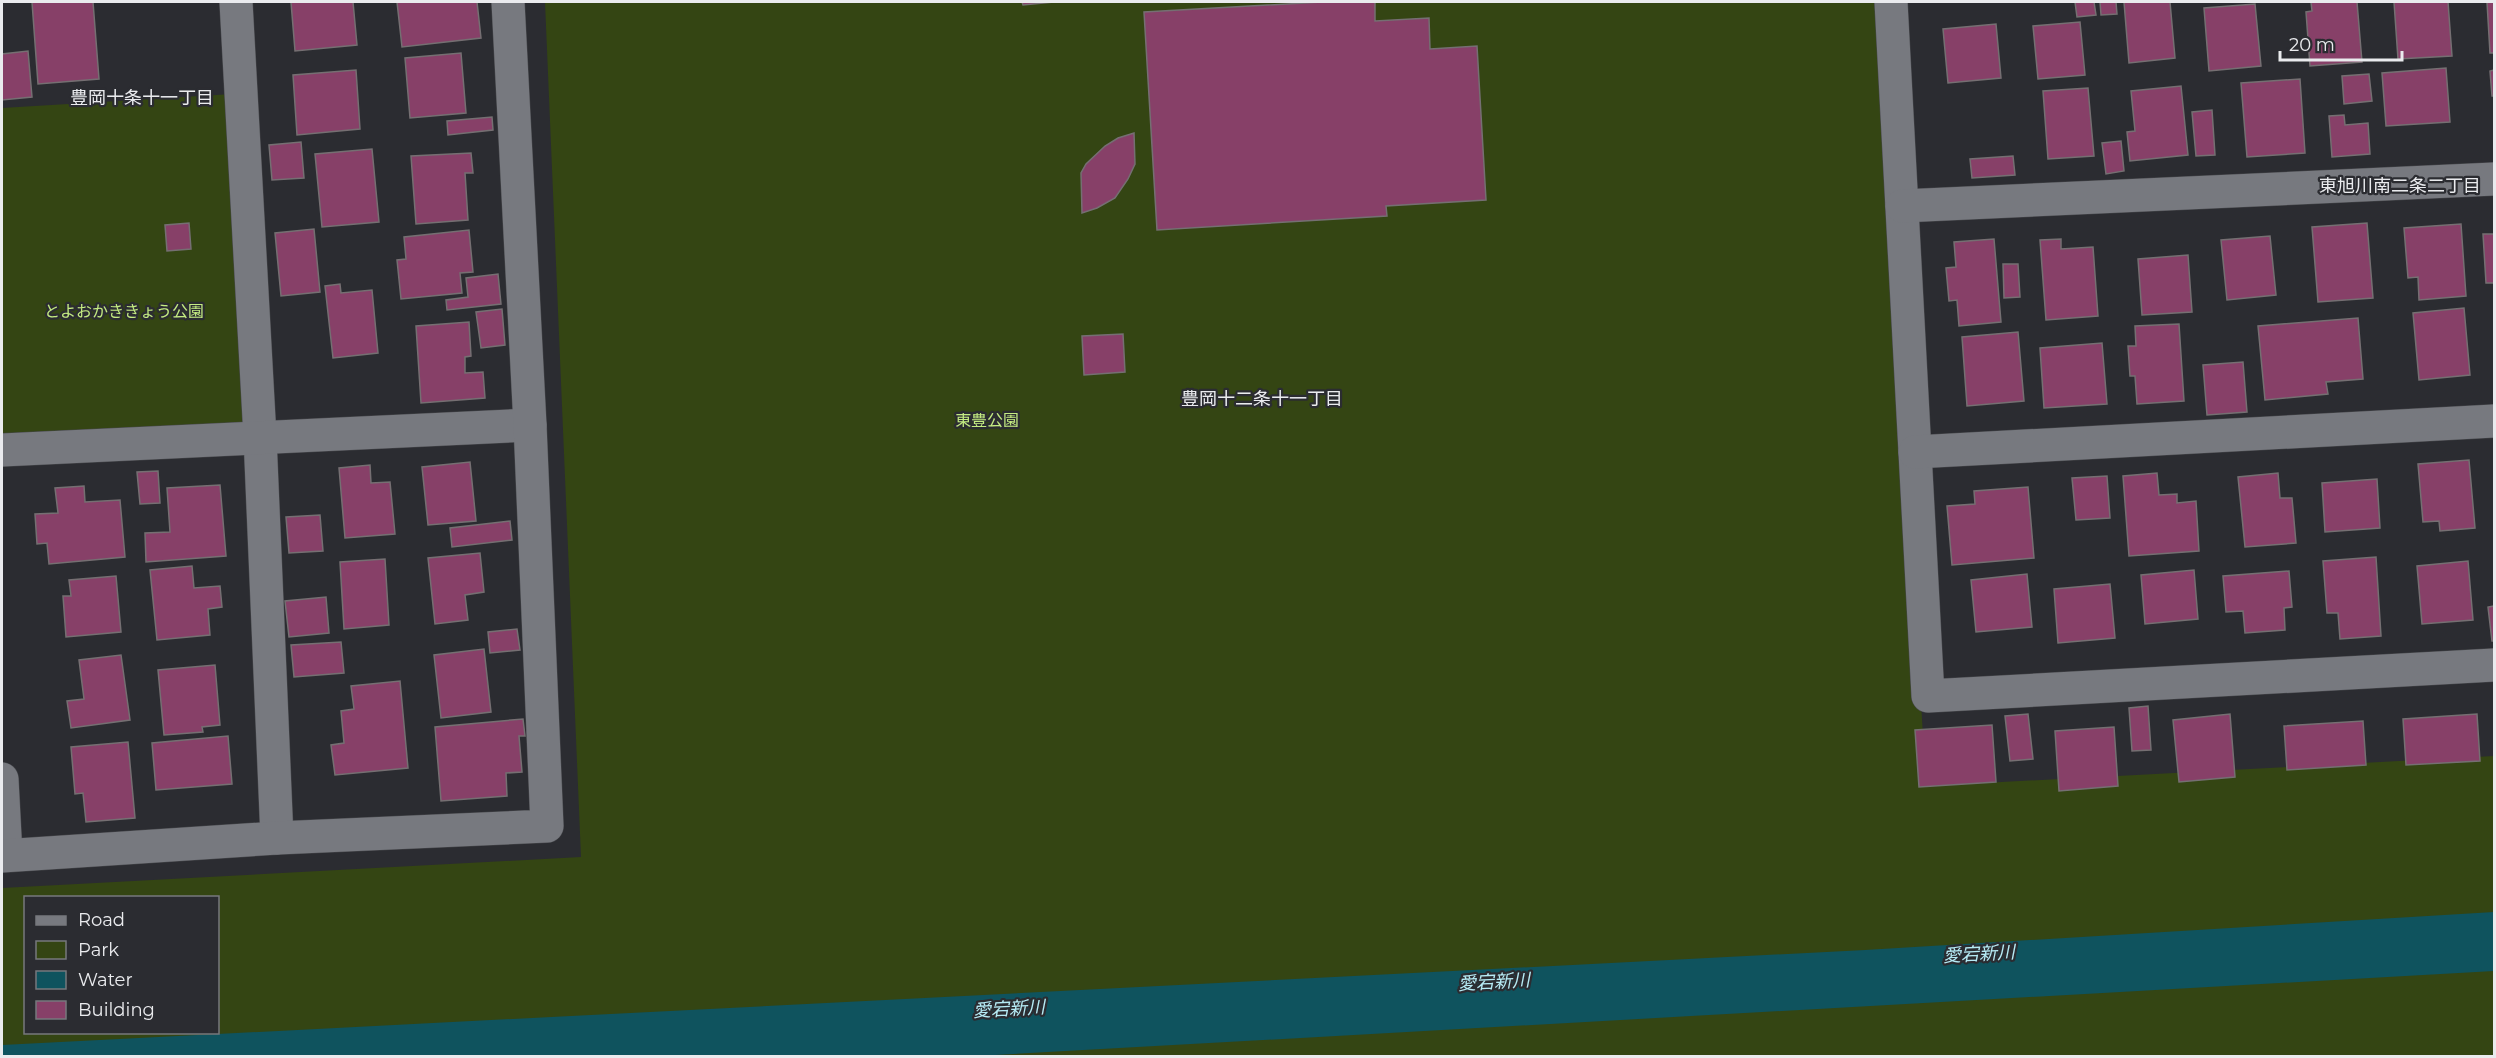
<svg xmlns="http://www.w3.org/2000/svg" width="2496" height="1058" viewBox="0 0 2496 1058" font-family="Montserrat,'Noto Sans JP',sans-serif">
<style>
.green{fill:#344513;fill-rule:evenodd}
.water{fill:#0f535e}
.building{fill:#874068;stroke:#756f72;stroke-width:1.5}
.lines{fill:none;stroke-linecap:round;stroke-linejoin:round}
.minor-casing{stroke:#47484c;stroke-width:34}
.minor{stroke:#77797f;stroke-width:33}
.labels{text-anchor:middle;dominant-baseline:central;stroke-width:4.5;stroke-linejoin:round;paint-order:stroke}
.park-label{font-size:16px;fill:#c4eb82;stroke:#2b2c31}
.neighbourhood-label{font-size:18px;fill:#eaebee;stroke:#2b2c31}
.water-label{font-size:18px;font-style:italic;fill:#b6ebf5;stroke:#2b2c31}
</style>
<rect width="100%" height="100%" fill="#2b2c31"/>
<!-- green -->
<g class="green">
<path d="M 545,2 L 1879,2 L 1926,786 L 2494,756 L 2494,1056 L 2,1056 L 2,888 L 581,857 ZM 26,898 L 218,898 L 218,1032 L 26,1032 Z"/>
<polygon points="233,94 252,426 3,440 2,108"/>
</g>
<!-- water -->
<polygon class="water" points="2494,912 2494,971 978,1056 2,1056 2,1045 1865,950"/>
<!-- building -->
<g class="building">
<polygon points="32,2 93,2 99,79 38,84"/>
<polygon points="291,2 353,2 357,45 295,51"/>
<polygon points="397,2 477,2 481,38 402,47"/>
<polygon points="1022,2 1054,2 1023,5"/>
<polygon points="1322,2 1375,2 1375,21 1429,18 1430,49 1477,46 1486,200 1386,206 1387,216 1157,230 1144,12"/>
<polygon points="2075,2 2094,2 2096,15 2077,17"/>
<polygon points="2100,2 2116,2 2117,14 2101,15"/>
<polygon points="2124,2 2170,2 2175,58 2129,63"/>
<polygon points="2311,2 2357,2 2362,62 2310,66 2306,12 2312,11"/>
<polygon points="2394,2 2448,2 2452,56 2398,59"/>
<polygon points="2487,2 2494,2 2494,53 2490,53"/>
<polygon points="2255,4 2261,66 2209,71 2204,8"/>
<polygon points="2080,22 2085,75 2038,79 2033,26"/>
<polygon points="1996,24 2001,78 1948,83 1943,29"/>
<polygon points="28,51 32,97 2,100 2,54"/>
<polygon points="461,53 466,113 410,118 405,58"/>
<polygon points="2446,68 2450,122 2386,126 2382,73"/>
<polygon points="356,70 360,129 297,135 293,75"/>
<polygon points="2494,70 2494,96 2492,96 2490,71"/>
<polygon points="2369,74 2372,101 2344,104 2342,76"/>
<polygon points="2300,79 2305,153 2247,157 2241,83"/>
<polygon points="2181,86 2188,155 2130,161 2127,132 2135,131 2131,91"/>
<polygon points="2088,88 2094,156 2048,159 2043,91"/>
<polygon points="2212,110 2215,155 2196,156 2192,112"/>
<polygon points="2344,115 2345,125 2368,123 2370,154 2332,157 2329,116"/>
<polygon points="492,117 493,130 448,135 447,121"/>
<polygon points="1134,133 1135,164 1128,179 1115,198 1097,208 1082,213 1081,173 1086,164 1105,146 1118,138"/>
<polygon points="2121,141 2124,171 2106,174 2102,143"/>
<polygon points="301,142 304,178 272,180 269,145"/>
<polygon points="372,149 379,222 322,227 315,154"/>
<polygon points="471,153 473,173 465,173 468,220 416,224 411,156"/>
<polygon points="2013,156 2015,175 1972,178 1970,159"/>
<polygon points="189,223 191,249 167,251 165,225"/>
<polygon points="2367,223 2373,298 2318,302 2312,227"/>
<polygon points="2461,224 2466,296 2419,300 2418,277 2408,278 2404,228"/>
<polygon points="314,229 320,292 281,296 275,233"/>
<polygon points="469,230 473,272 460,273 462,293 401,299 397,260 406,259 404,237"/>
<polygon points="2483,234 2494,234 2494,283 2486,283"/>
<polygon points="2270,236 2276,295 2227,300 2221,240"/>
<polygon points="1994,239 2001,322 1959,326 1957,300 1949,301 1946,268 1956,267 1954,242"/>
<polygon points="2061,239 2061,249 2093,247 2098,316 2046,320 2040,240"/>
<polygon points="2188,255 2192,312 2142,315 2138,259"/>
<polygon points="2003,264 2018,264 2020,297 2004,298"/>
<polygon points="498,274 501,304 447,310 446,300 468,297 466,278"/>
<polygon points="340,284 341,293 372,290 378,353 333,358 325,286"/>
<polygon points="2464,308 2470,375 2419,380 2413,313"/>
<polygon points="502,309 505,345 481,348 476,312"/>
<polygon points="2358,318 2363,379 2326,382 2328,394 2265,400 2258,326"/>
<polygon points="469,322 471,356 465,357 465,373 483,372 485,398 421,403 416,326"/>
<polygon points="2179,324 2184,401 2137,404 2135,376 2130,376 2128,346 2136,346 2135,326"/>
<polygon points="2018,332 2024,401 1967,406 1962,337"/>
<polygon points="1123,334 1125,372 1084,375 1082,336"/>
<polygon points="2102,343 2107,404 2044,408 2040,348"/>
<polygon points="2243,362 2247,412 2207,415 2203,365"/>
<polygon points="2469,460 2475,528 2440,531 2439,521 2423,522 2418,464"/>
<polygon points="470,462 476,521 428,525 422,467"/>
<polygon points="370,465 371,483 390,482 395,534 345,538 339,468"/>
<polygon points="158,471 160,503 140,504 137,472"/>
<polygon points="2157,473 2159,495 2177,494 2177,503 2196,501 2199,551 2129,556 2123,476"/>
<polygon points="2278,473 2280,498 2292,498 2296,543 2245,547 2238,477"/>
<polygon points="2107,476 2110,518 2076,520 2072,478"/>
<polygon points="2377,479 2380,528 2325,532 2322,483"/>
<polygon points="220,485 226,556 146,562 145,533 170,532 167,488"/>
<polygon points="84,486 85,502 120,500 125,557 49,564 47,543 37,544 35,514 58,513 55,488"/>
<polygon points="2028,487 2034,558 1952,565 1947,506 1975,504 1974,491"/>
<polygon points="320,515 323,551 289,553 286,517"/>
<polygon points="510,521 512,540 452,547 450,528"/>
<polygon points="480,553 484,592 465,595 468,620 435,624 428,558"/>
<polygon points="2376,557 2381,636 2340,639 2338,613 2327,613 2323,561"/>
<polygon points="385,559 389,625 344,629 340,562"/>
<polygon points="2468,561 2473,620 2422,624 2417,566"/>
<polygon points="192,566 194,588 220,586 222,607 208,609 210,635 157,640 150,570"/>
<polygon points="2194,570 2198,619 2145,624 2141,575"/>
<polygon points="2289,571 2292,607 2284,608 2285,630 2245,633 2243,611 2226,612 2223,576"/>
<polygon points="2027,574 2032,627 1976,632 1971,580"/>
<polygon points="116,576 121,632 66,637 63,596 71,596 69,580"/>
<polygon points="2110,584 2115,638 2058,643 2054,589"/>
<polygon points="326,597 329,633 289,637 285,601"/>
<polygon points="2494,606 2494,641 2492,641 2488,607"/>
<polygon points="517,629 520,650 490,653 488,632"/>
<polygon points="341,642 344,673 294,677 291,645"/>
<polygon points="484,649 491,712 441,718 434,655"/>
<polygon points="121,655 130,720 71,728 67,701 84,699 79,660"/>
<polygon points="215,665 220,725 202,727 203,732 164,735 158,670"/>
<polygon points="400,681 408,768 335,775 331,745 344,743 341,711 354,709 351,686"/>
<polygon points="2148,706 2151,750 2132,751 2129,708"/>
<polygon points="2028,714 2033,759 2010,761 2005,716"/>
<polygon points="2230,714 2235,777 2179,782 2173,720"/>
<polygon points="2477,714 2480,761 2406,765 2403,719"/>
<polygon points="523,719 525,736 519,736 522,772 506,773 507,796 441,801 435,727"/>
<polygon points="2363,721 2366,765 2287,770 2284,726"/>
<polygon points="1992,725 1996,782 1919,787 1915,730"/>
<polygon points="2114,727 2118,786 2059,791 2055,731"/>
<polygon points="228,736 232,784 156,790 152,743"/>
<polygon points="128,742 135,818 86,822 83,793 75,794 71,747"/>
</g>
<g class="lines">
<defs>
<g id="minor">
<polyline points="236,2 260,437 277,838"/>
<polyline points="1891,2 1928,696 2494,665"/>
<polyline points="1902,206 2494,179"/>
<polyline points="2,450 530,425"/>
<polyline points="1915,452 2494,421"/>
<polyline points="2,779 6,855"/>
<polyline points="2,856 277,838 547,826 530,425 508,2"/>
</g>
</defs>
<!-- minor casing -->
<use href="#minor" class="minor-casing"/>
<!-- minor -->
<use href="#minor" class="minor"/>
</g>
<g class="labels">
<!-- park labels -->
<g class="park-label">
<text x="124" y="311">とよおかききょう公園</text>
<text x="987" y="420">東豊公園</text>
</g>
<!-- neighbourhood labels -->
<g class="neighbourhood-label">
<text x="142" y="98">豊岡十条十一丁目</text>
<text x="2400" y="186">東旭川南二条二丁目</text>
<text x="1262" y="399">豊岡十二条十一丁目</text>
</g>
<!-- water labels -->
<g class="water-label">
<text transform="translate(1979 954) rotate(-3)">愛宕新川</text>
<text transform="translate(1494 982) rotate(-3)">愛宕新川</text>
<text transform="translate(1009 1009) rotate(-3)">愛宕新川</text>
</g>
</g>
<!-- border -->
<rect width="2496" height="1058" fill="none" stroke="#eaebee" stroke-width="6"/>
<!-- legend -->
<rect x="24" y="896" width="195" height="138" fill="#2b2c31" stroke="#77787d" stroke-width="1.5"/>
<rect x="36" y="916" width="30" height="9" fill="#77797f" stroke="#77787d" stroke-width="1.5"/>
<text x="78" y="926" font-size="18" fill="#eaebee">Road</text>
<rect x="36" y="941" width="30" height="18" fill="#344513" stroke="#77787d" stroke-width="1.5"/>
<text x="78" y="956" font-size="18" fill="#eaebee">Park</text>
<rect x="36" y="971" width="30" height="18" fill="#0f535e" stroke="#77787d" stroke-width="1.5"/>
<text x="78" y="986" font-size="18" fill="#eaebee">Water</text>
<rect x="36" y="1001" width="30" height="18" fill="#874068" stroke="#77787d" stroke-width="1.5"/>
<text x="78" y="1016" font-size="18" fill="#eaebee">Building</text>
<!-- scale -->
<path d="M2280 51v9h122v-9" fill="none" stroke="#eaebee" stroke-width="3"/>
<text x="2289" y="51" font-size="18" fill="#eaebee" stroke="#2b2c31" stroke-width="4.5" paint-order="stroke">20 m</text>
</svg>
